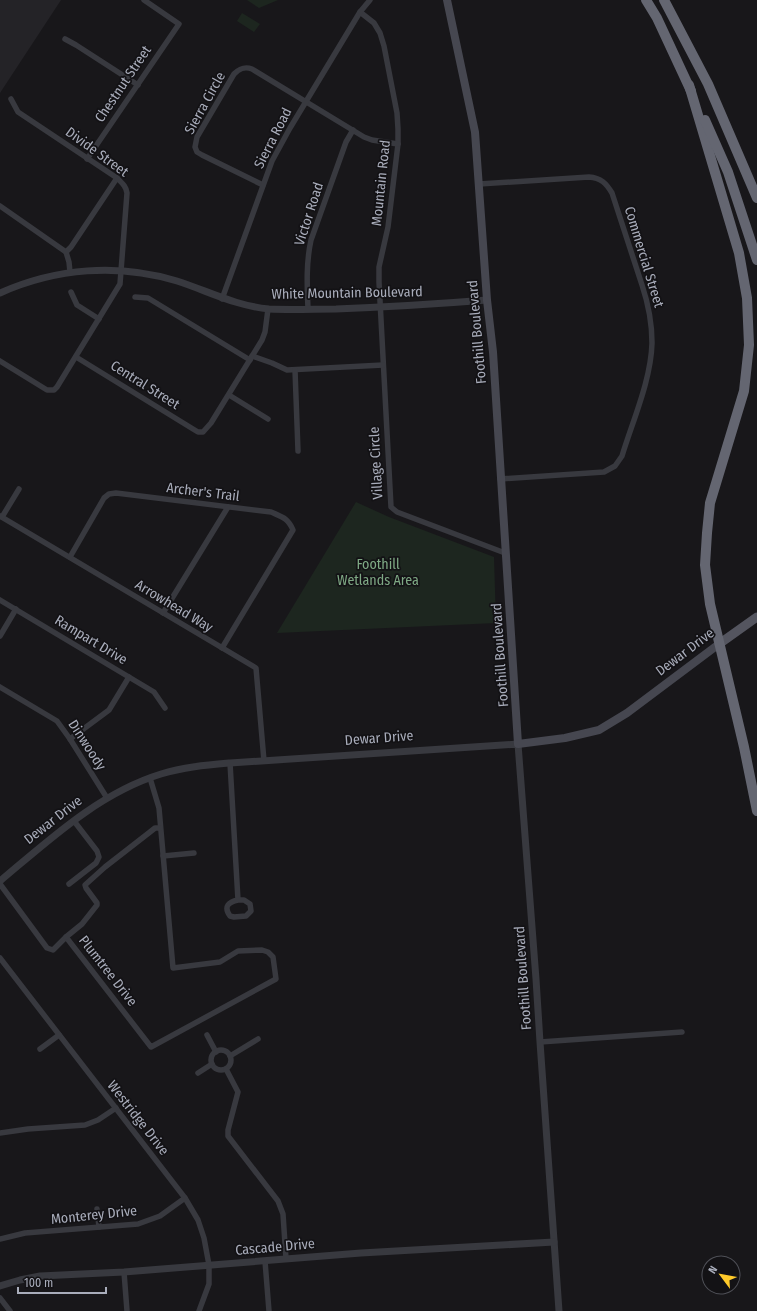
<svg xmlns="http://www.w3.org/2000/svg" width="757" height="1311" viewBox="0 0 757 1311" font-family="'Fira Sans Condensed',sans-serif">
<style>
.built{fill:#242327}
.green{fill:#1d261f}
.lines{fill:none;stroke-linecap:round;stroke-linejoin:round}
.minor{stroke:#38393f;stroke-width:5.5}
.tertiary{stroke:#38393f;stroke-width:7}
.secondary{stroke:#464750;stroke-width:8}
.primary{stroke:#54555f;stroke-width:9}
.motorway{stroke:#646671;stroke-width:10}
.labels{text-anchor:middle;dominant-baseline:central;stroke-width:3.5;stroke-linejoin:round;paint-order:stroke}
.street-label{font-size:14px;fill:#a9adbb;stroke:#131215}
.park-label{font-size:14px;fill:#7ea884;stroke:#131215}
</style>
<rect width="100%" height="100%" fill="#18171a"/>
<!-- built -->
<polygon class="built" points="0,0 61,0 0,93"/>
<!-- green -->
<g class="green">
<polygon points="247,0 278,0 259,8"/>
<polygon points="242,13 260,24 254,32 237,21"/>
<polygon points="356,502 389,517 494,557 496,623 277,633"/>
</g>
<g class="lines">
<!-- minor -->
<g class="minor">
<polyline points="360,12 374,23 380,33 384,46 397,113 398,129 398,144 388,227 379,267 379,282 391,507 397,512 505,553"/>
<polyline points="65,39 76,45 138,85"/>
<polyline points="87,159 179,24 144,0"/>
<path d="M 479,184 L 589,177 C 601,178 606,183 612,193 L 642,285 C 648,303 652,323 652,343 C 651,380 633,420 622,456 L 615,466 L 604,472 L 500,479"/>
<path d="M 263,185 L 202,155 L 197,152 L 195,147 L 197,137 L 234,74 C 239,69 244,66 252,69 L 364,137 L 372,140 L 398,144"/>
<polyline points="0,206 66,252 69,262 70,272"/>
<polyline points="66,252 71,247 117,178"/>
<polyline points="71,292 77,305 99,319"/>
<polyline points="135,297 148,298 250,360"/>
<polyline points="222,299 272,161 290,128 360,12 370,0"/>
<path d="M 308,309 C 307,285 306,263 311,240 L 346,142 L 353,130"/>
<polyline points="252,356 272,363 287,370 383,365"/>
<polyline points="76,357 193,429 198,432 203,432 211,423 262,340 265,332 268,309"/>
<path d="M 0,361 L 47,390 L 54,390 L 57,387 L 120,284 L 127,193 C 126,186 122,183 117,178 L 18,112 L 11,99"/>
<polyline points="295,370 298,451"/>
<polyline points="229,395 268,419"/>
<polyline points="0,516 256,668 264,761"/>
<polyline points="2,517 19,489"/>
<path d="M 70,557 L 104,498 L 109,494 L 116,493 L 271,512 C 282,517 288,518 293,530 L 222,648"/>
<polyline points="0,600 154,692 165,708"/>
<polyline points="163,613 228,507"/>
<polyline points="0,636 16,609"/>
<polyline points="0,687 57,721 70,739 107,798"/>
<polyline points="70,739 109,710 129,677"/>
<path d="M 230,763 L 238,900 C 229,902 223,906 230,916 L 234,917 L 246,916 L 251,911 L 250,904 L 244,900 L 238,900"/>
<polyline points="163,856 194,853"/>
<polyline points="0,884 47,948 53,950 66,937 151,1047 276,979 273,957 268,952 262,950 238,951 220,962 173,968 159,808 150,778"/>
<polyline points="69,884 96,863 99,857 97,851 74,821"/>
<polyline points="66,937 82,924 97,905 97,903 86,888 85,885 105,867 150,832 155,828 160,828"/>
<polyline points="0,958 185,1198 198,1220 204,1238 209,1265 209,1284 199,1311"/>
<polyline points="207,1035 216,1052"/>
<polyline points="540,1042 682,1032"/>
<polyline points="40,1049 59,1035"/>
<circle cx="221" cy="1060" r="10"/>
<polyline points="230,1056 258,1039"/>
<polyline points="226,1069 238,1092 228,1130 228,1136 278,1201 283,1214 286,1259"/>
<polyline points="198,1073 212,1064"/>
<polyline points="0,1133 28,1129 85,1125 98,1120 116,1108"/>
<polyline points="97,1209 99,1227"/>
<polyline points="0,1239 25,1233 138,1224 160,1216 185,1198"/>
<polyline points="265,1261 269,1311"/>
<polyline points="124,1272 127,1311"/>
<polyline points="0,1298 10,1311"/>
</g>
<!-- tertiary -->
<g class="tertiary">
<path d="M 0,293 C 56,268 118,263 177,281 C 208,291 236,306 269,309 C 292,310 314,309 336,309 C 386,307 437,304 487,300"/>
<path d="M 0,881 C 49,840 99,793 161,774 C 183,767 207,765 230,763 L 518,744 L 536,979 L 540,1042 L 559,1311"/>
<polyline points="0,1286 20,1280 40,1276 124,1272 361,1253 554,1242"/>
</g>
<!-- secondary -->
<polyline class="secondary" points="447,0 475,132 487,300 493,352 518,744 565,738 599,730 627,713 719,644"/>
<!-- primary -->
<polyline class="primary" points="719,644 757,617"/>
<!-- motorway -->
<g class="motorway">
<polyline points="646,0 657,18 691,91"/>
<polyline points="664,0 708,84 757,198"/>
<polyline points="689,85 739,253 747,298 749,345 744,391 710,503 707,533 705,565 710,604 744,747 757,811"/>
<polyline points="705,120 728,172 757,260"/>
</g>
</g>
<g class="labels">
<!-- street labels -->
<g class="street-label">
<text transform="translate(123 84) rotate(-56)">Chestnut Street</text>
<text transform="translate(205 103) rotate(-61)">Sierra Circle</text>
<text transform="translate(273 138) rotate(-63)">Sierra Road</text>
<text transform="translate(97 152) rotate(36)">Divide Street</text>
<text transform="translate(381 183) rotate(-84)">Mountain Road</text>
<text transform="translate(309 214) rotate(-72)">Victor Road</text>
<text transform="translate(644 257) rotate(73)">Commercial Street</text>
<text transform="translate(347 293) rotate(-1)">White Mountain Boulevard</text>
<text transform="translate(477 332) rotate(-95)">Foothill Boulevard</text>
<text transform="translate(145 385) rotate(32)">Central Street</text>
<text transform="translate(376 463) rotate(-93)">Village Circle</text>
<text transform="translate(203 492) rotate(7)">Archer's Trail</text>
<text transform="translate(174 606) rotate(31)">Arrowhead Way</text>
<text transform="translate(91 640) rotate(31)">Rampart Drive</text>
<text transform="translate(685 652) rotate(-37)">Dewar Drive</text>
<text transform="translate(500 655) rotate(-94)">Foothill Boulevard</text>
<text transform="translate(379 738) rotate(-4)">Dewar Drive</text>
<text transform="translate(87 745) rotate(57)">Dinwoody</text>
<text transform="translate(53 820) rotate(-38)">Dewar Drive</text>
<text transform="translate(108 971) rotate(52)">Plumtree Drive</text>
<text transform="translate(523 978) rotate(-94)">Foothill Boulevard</text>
<text transform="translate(138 1118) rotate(52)">Westridge Drive</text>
<text transform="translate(94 1215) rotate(-6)">Monterey Drive</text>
<text transform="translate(275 1247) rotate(-5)">Cascade Drive</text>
</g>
<!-- park labels -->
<g class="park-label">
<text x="378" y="564">Foothill<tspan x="378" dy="16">Wetlands Area</tspan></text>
</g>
</g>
<!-- north arrow -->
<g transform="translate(721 1275) rotate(302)"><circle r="19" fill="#131215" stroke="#4f5057"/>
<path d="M0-3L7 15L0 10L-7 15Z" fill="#ffca2a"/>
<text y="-6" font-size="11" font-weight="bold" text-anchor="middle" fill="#a9adbb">N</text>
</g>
<!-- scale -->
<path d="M18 1287v6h88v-6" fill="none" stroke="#a9adbb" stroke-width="2"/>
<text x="24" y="1287" font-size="12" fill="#a9adbb" stroke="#131215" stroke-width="3" paint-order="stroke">100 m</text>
</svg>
